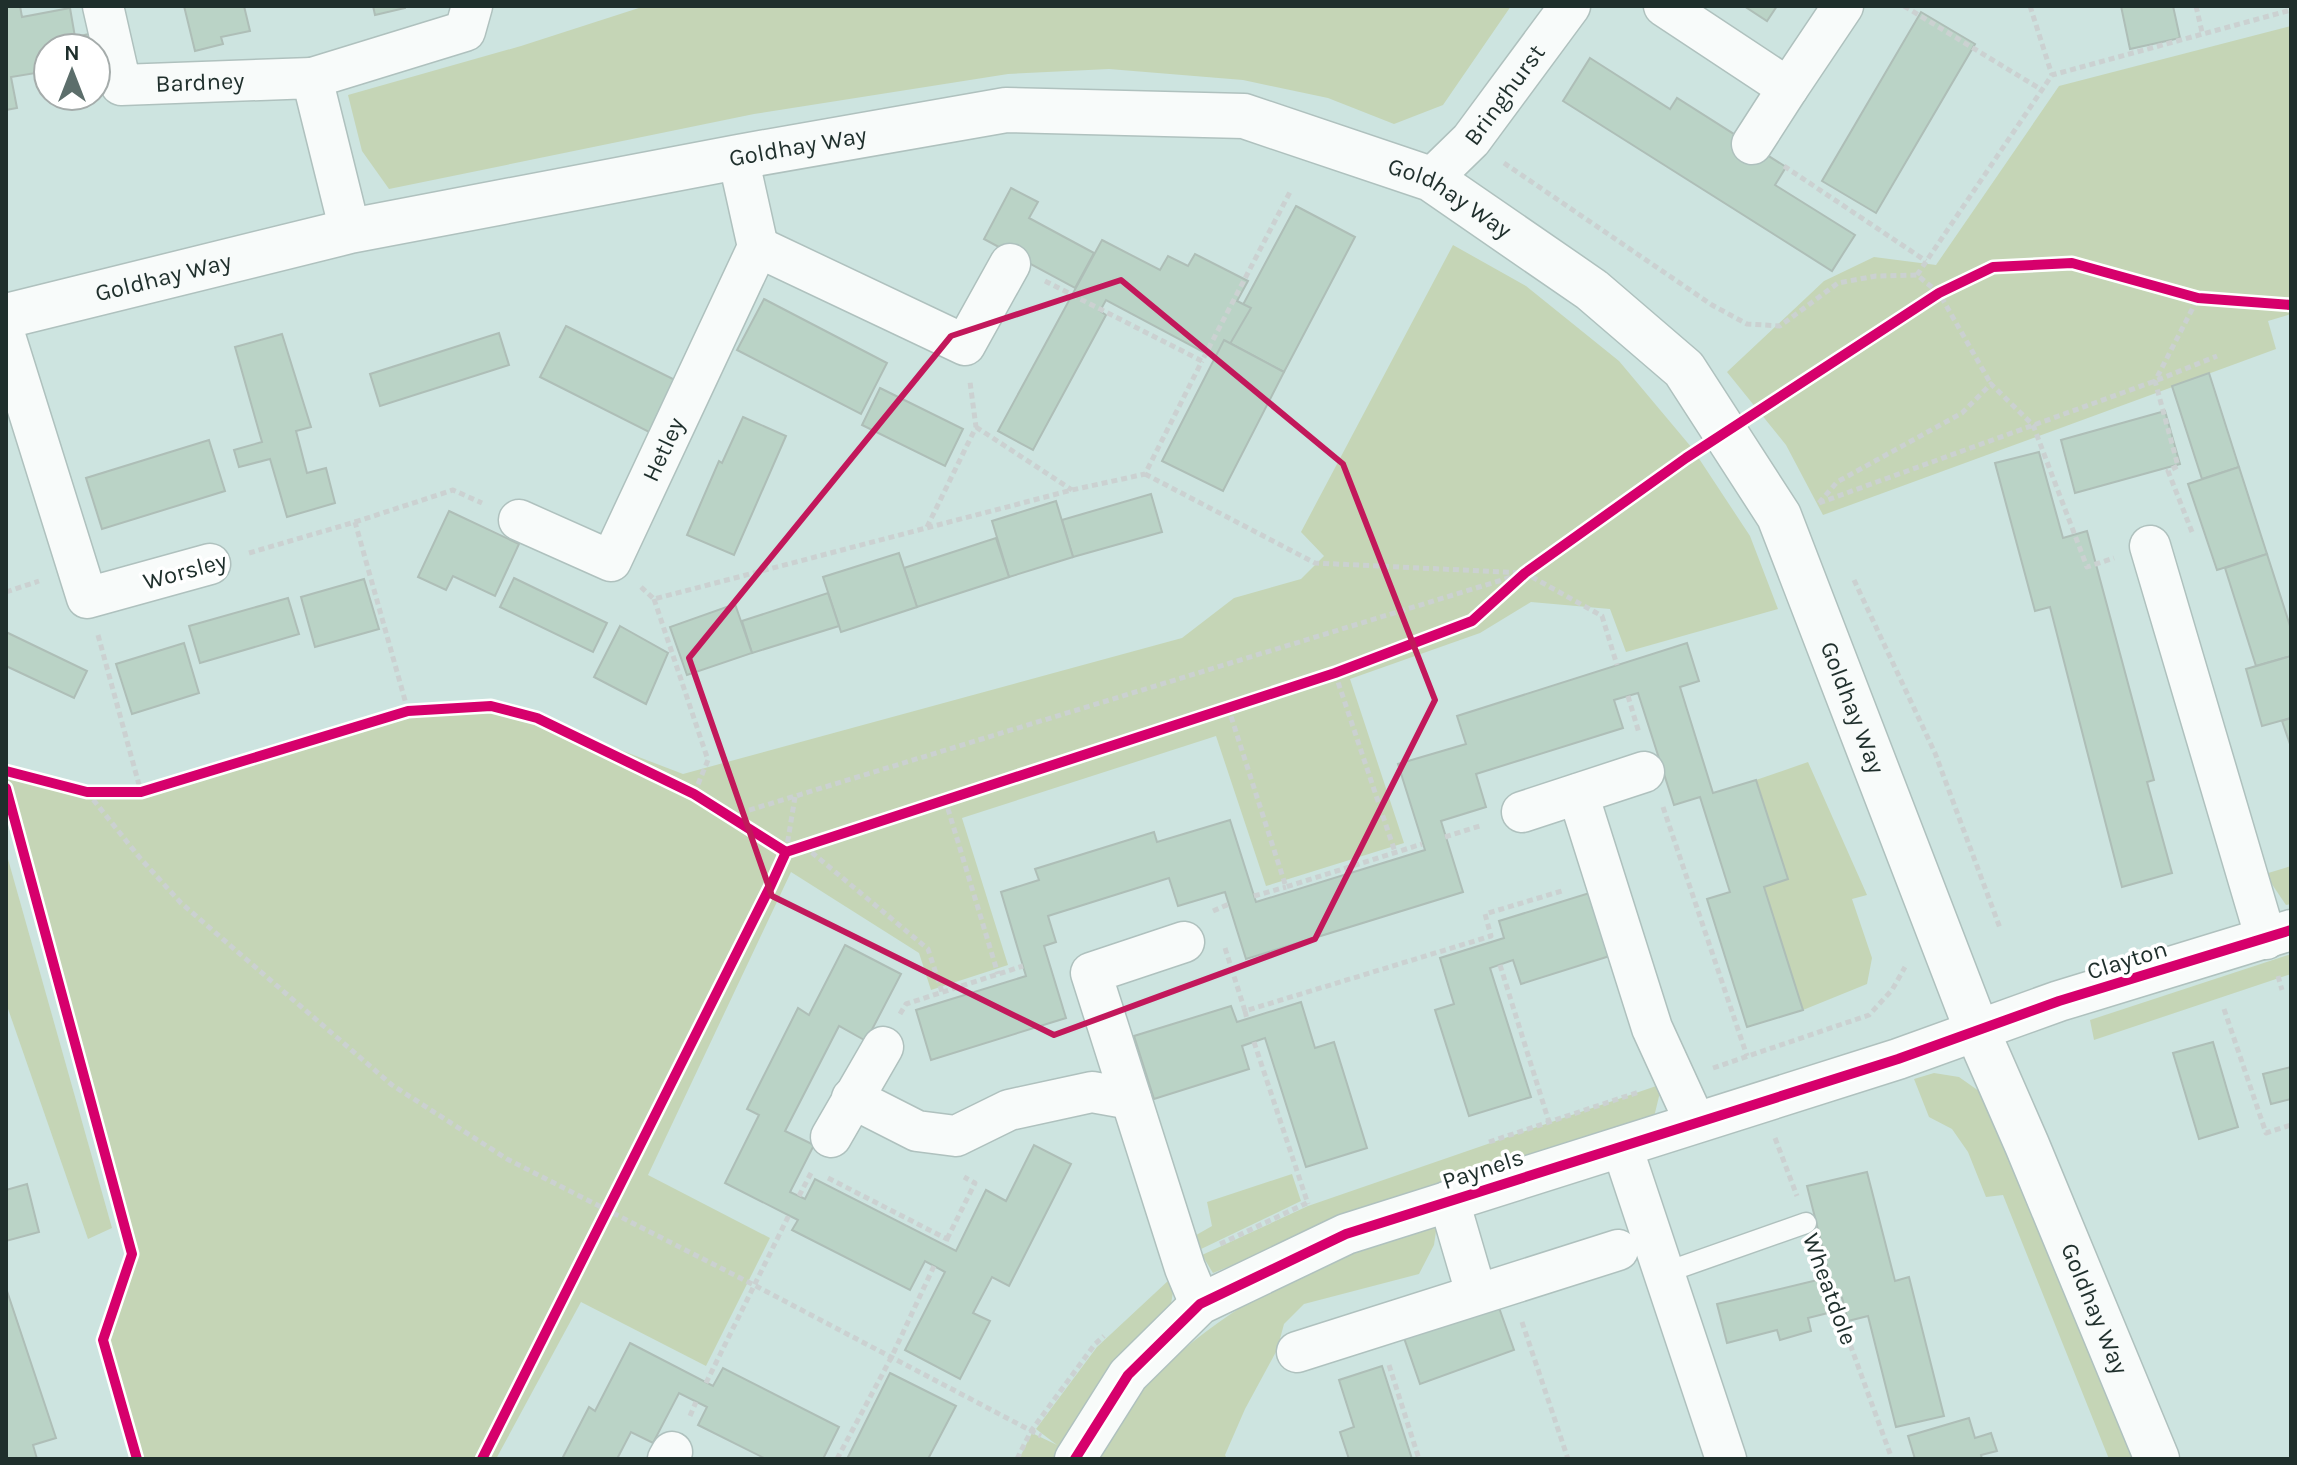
<svg xmlns="http://www.w3.org/2000/svg" width="2297" height="1465" viewBox="0 0 2297 1465" font-family="Karla,sans-serif">
<style>
.green{fill:#c5d5b6}
.building{fill:#bad3c6;stroke:#aebeb7;stroke-width:2}
.lines{fill:none;stroke-linecap:round;stroke-linejoin:round}
.service-casing{stroke:#afc1be;stroke-width:23}
.minor-casing{stroke:#afc1be;stroke-width:43}
.tertiary-casing{stroke:#afc1be;stroke-width:47}
.path{stroke:#cbd1d1;stroke-width:5;stroke-dasharray:6 4;stroke-linecap:butt}
.service{stroke:#f8fbfa;stroke-width:20}
.minor{stroke:#f8fbfa;stroke-width:40}
.tertiary{stroke:#f8fbfa;stroke-width:44}
.cycleway-casing{stroke:#fff;stroke-width:15}
.cycleway{stroke:#d6006c;stroke-width:10}
.marked{fill:none;stroke:#c2185b;stroke-width:6;stroke-linejoin:round}
.labels{text-anchor:middle;dominant-baseline:central;stroke-width:7;stroke-linejoin:round;paint-order:stroke}
.street-label{font-size:24px;fill:#1f2f2c;stroke:#fff}
</style>
<rect width="100%" height="100%" fill="#cde4e0"/>
<!-- green -->
<g class="green">
<polygon points="645,6 1511,6 1443,105 1394,124 1328,98 1243,80 1109,69 1008,74 754,114 389,189 362,151 348,95 521,46"/>
<polygon points="2291,26 2291,314 2268,321 2276,349 1823,515 1786,445 1727,372 1824,281 1874,257 1936,265 2059,86"/>
<polygon points="1453,245 1526,286 1619,361 1692,448 1750,536 1778,609 1626,652 1610,609 1531,602 1480,633 1350,679 1404,843 1266,886 1216,736 962,818 1008,965 931,990 919,953 791,872 648,1175 770,1238 706,1366 581,1302 496,1459 139,1459 103,1340 132,1253 6,788 6,771 87,792 141,792 408,711 491,706 537,718 683,774 1182,638 1234,598 1301,579 1324,556 1301,532"/>
<polygon points="1808,762 1867,895 1852,899 1872,958 1867,984 1803,1010 1764,887 1788,879 1756,780"/>
<polygon points="6,852 112,1228 88,1239 6,1003"/>
<polygon points="2291,866 2291,904 2286,905 2265,874"/>
<polygon points="2291,954 2291,974 2094,1040 2090,1020"/>
<polygon points="1934,1073 1959,1077 1986,1096 2134,1459 2109,1459 2003,1195 1986,1197 1968,1152 1952,1129 1929,1117 1914,1079"/>
<polygon points="1662,1084 1654,1117 1317,1231 1213,1273 1202,1255 1308,1206"/>
<polygon points="1292,1174 1301,1201 1199,1250 1191,1238 1212,1226 1207,1202"/>
<path d="M 1437,1224 L 1434,1245 L 1419,1274 L 1304,1304 L 1284,1324 L 1277,1350 L 1245,1409 L 1225,1455 L 1227,1459 L 1093,1459 C 1147,1359 1247,1295 1349,1250 C 1376,1239 1408,1233 1437,1224 Z"/>
<polygon points="1169,1280 1174,1286 1170,1310 1109,1376 1053,1459 1019,1459 1032,1433 1057,1445 1036,1429 1097,1347"/>
</g>
<!-- building -->
<g class="building">
<polygon points="6,6 20,6 22,17 70,8 75,37 94,33 104,92 96,94 96,48 48,48 48,71 11,77 17,108 6,110"/>
<polygon points="184,6 244,6 250,31 221,37 223,44 195,51"/>
<polygon points="373,6 405,6 405,8 375,15"/>
<polygon points="1744,6 1777,6 1767,21"/>
<polygon points="2121,6 2173,6 2180,38 2130,49"/>
<polygon points="1921,12 1975,44 1876,213 1822,181"/>
<polygon points="1590,58 1670,109 1677,98 1786,167 1775,185 1855,235 1832,271 1563,101"/>
<polygon points="1011,188 1038,202 1029,218 1094,253 1075,288 984,239"/>
<polygon points="1296,206 1355,237 1284,372 1224,340"/>
<polygon points="1102,240 1160,270 1168,256 1188,266 1195,254 1248,281 1237,301 1251,308 1220,361 1106,300 1100,311 1106,315 1033,450 998,431"/>
<polygon points="764,299 887,363 861,414 737,350"/>
<polygon points="566,326 683,384 657,436 540,377"/>
<polygon points="499,333 509,365 380,406 370,374"/>
<polygon points="282,334 311,427 296,431 307,473 326,468 335,503 287,517 270,459 239,467 234,450 262,442 235,347"/>
<polygon points="1224,340 1284,372 1223,491 1162,461"/>
<polygon points="2209,373 2239,467 2202,479 2172,386"/>
<polygon points="880,388 963,429 945,466 862,425"/>
<polygon points="2165,411 2180,464 2075,493 2061,440"/>
<polygon points="743,417 786,436 734,555 687,535 719,461 722,463"/>
<polygon points="209,440 225,491 102,529 86,478"/>
<polygon points="2039,452 2063,538 2087,531 2154,780 2147,782 2172,873 2122,887 2050,607 2035,611 1995,463"/>
<polygon points="2239,467 2267,554 2217,570 2188,484"/>
<polygon points="1151,494 1162,532 1073,557 1062,520"/>
<polygon points="1056,501 1073,557 1009,577 992,521"/>
<polygon points="449,511 519,544 495,596 453,576 446,590 418,577"/>
<polygon points="996,538 1009,577 917,607 904,568"/>
<polygon points="899,553 917,607 841,632 823,577"/>
<polygon points="2267,554 2291,629 2291,656 2256,666 2225,568"/>
<polygon points="514,578 607,623 593,652 500,607"/>
<polygon points="364,579 379,629 315,647 301,597"/>
<polygon points="828,593 839,626 752,653 742,621"/>
<polygon points="288,598 299,634 200,663 189,626"/>
<polygon points="735,604 752,653 687,675 670,627"/>
<polygon points="620,626 668,653 646,704 594,677"/>
<polygon points="6,632 87,671 74,698 6,666"/>
<polygon points="184,643 199,693 132,714 116,664"/>
<polygon points="1687,643 1699,681 1680,687 1713,793 1756,780 1788,879 1764,887 1803,1010 1747,1027 1707,899 1730,892 1700,797 1674,805 1638,693 1614,700 1623,728 1476,774 1486,807 1441,821 1463,892 1246,959 1225,892 1178,906 1169,878 1048,916 1056,942 1044,946 1066,1018 931,1060 916,1010 1026,976 1001,892 1039,880 1035,869 1154,832 1157,842 1230,820 1256,902 1425,850 1398,764 1466,744 1457,716"/>
<polygon points="2291,656 2291,718 2262,726 2246,669"/>
<polygon points="2291,718 2291,747 2282,721"/>
<polygon points="1596,891 1616,954 1521,984 1513,960 1490,968 1531,1097 1469,1116 1435,1010 1454,1004 1440,958 1504,938 1499,921"/>
<polygon points="845,945 901,974 866,1041 839,1026 785,1131 814,1145 790,1192 805,1199 815,1179 956,1251 986,1190 1006,1201 1034,1145 1071,1164 1009,1286 992,1277 973,1313 990,1321 960,1379 905,1350 945,1272 925,1261 910,1290 792,1230 798,1220 725,1183 759,1115 747,1109 798,1008 809,1015"/>
<polygon points="1301,1002 1315,1048 1334,1042 1367,1148 1306,1167 1265,1038 1242,1046 1249,1069 1154,1099 1134,1036 1231,1006 1237,1022"/>
<polygon points="2213,1042 2238,1127 2199,1139 2173,1053"/>
<polygon points="2291,1067 2291,1099 2271,1104 2263,1074"/>
<polygon points="1867,1172 1895,1281 1909,1277 1944,1416 1896,1427 1868,1316 1848,1321 1842,1298 1825,1302 1828,1313 1808,1318 1811,1331 1780,1340 1777,1330 1727,1343 1717,1304 1830,1277 1807,1186"/>
<polygon points="27,1184 39,1232 6,1241 6,1190"/>
<polygon points="6,1288 56,1438 33,1445 37,1459 6,1459"/>
<polygon points="1497,1302 1514,1350 1420,1384 1403,1335"/>
<polygon points="630,1343 713,1386 723,1368 839,1427 823,1459 766,1459 698,1425 707,1407 679,1393 653,1443 631,1432 617,1459 562,1459 589,1407 595,1411"/>
<polygon points="1382,1366 1412,1459 1349,1459 1340,1432 1354,1427 1339,1380"/>
<polygon points="890,1373 956,1406 928,1459 847,1459"/>
<polygon points="1969,1418 1975,1438 1991,1433 1997,1451 1981,1455 1982,1459 1915,1459 1908,1436"/>
</g>
<g class="lines">
<defs>
<polyline id="service" points="1664,1273 1806,1223"/>
<g id="minor">
<path id="s1" d="M 103,6 L 121,85 L 312,78 L 350,231"/>
<polyline points="1664,6 1788,88 1843,6"/>
<polyline points="312,78 465,31 472,6"/>
<polyline points="1752,144 1788,88"/>
<path id="s2" d="M 1431,179 L 1471,140 L 1570,6"/>
<polyline points="758,247 965,345 1010,264"/>
<polyline points="6,339 87,598 210,564"/>
<path id="s3" d="M 519,520 L 611,561 L 758,247 L 738,157"/>
<polyline points="2150,546 2266,939"/>
<polyline points="1578,794 1652,1028 1695,1122"/>
<polyline points="1522,812 1644,772"/>
<polyline points="1184,942 1091,973 1185,1268 1200,1304"/>
<polyline points="852,1098 917,1131 956,1136 1009,1110 1092,1092 1131,1099"/>
<polyline points="831,1137 883,1047"/>
<polyline points="1622,1147 1726,1459"/>
<polyline points="1449,1201 1476,1293"/>
<polyline points="1297,1352 1618,1250"/>
<polyline points="668,1459 672,1452"/>
<polyline points="1075,1459 1128,1375 1200,1304 1346,1234 1898,1059 2059,1001 2291,930"/>
</g>
<g id="tertiary">
<path id="s4" d="M 6,316 L 350,231 L 738,157 L 1006,110 L 1244,116 L 1431,179 L 1592,290 L 1684,369 L 1779,516 L 1978,1033 L 2027,1145 L 2157,1459"/>
</g>
</defs>
<!-- service casing -->
<use href="#service" class="service-casing"/>
<!-- minor casing -->
<use href="#minor" class="minor-casing"/>
<!-- tertiary casing -->
<use href="#tertiary" class="tertiary-casing"/>
<!-- path -->
<g class="path">
<polyline points="1904,6 2042,90"/>
<polyline points="2030,6 2052,75"/>
<polyline points="2196,6 2202,32"/>
<polyline points="1504,163 1712,305 1747,324 1780,326 1838,283 1876,276 1917,275 1939,293 1991,384"/>
<polyline points="1784,166 1926,261"/>
<polyline points="1917,275 2052,75 2291,10"/>
<polyline points="1045,281 1202,361 1290,192"/>
<polyline points="976,427 1072,490"/>
<polyline points="1145,474 1315,563 1525,573 1602,616 1617,665"/>
<polyline points="1819,503 1837,482 1962,413 1991,384 2033,425 2087,567 2114,558"/>
<polyline points="1819,503 2155,381 2217,356"/>
<polyline points="355,522 453,490 482,503"/>
<polyline points="927,527 976,427 970,382"/>
<polyline points="2192,532 2168,471 2178,466 2155,381 2198,298"/>
<polyline points="249,553 355,522 408,711"/>
<polyline points="1854,580 1935,753 2000,928"/>
<polyline points="641,587 654,599 1072,490 1145,474 1202,361"/>
<polyline points="6,592 39,581"/>
<polyline points="654,599 708,760 694,794"/>
<polyline points="98,635 141,792"/>
<polyline points="1335,673 1395,852"/>
<polyline points="1628,696 1639,733"/>
<polyline points="1228,707 1286,887 1422,844"/>
<polyline points="87,792 140,858 181,903 392,1085 507,1159 756,1286 1041,1436"/>
<polyline points="945,799 998,974"/>
<polyline points="1663,807 1747,1056"/>
<polyline points="730,816 1525,573"/>
<polyline points="1445,837 1483,825"/>
<polyline points="804,846 928,949 942,992"/>
<polyline points="786,852 795,797"/>
<polyline points="1254,896 1286,887"/>
<polyline points="1213,911 1229,904"/>
<polyline points="1225,948 1245,1011 1491,936 1485,914 1565,890"/>
<polyline points="1500,965 1549,1122"/>
<polyline points="2278,976 2282,990"/>
<polyline points="2224,1009 2266,1133 2291,1125"/>
<polyline points="1245,1011 1247,1019"/>
<polyline points="900,1014 906,1004 1023,966"/>
<polyline points="1254,1042 1308,1204"/>
<polyline points="1713,1068 1869,1015 1892,990 1905,967"/>
<polyline points="1775,1138 1797,1196"/>
<polyline points="1489,1142 1639,1092"/>
<polyline points="828,1178 947,1239 945,1245"/>
<polyline points="799,1196 811,1173"/>
<polyline points="947,1239 975,1183 964,1177"/>
<polyline points="1220,1244 1309,1202"/>
<polyline points="1816,1251 1892,1459"/>
<polyline points="1522,1322 1568,1459"/>
<polyline points="1389,1365 1419,1459"/>
<polyline points="706,1383 789,1215"/>
<polyline points="690,1416 696,1402"/>
<polyline points="837,1459 892,1356 934,1266"/>
<polyline points="1017,1459 1031,1431 1095,1344 1104,1336"/>
</g>
<!-- service -->
<use href="#service" class="service"/>
<!-- minor -->
<use href="#minor" class="minor"/>
<!-- tertiary -->
<use href="#tertiary" class="tertiary"/>
<defs>
<g id="cycleway">
<polyline points="6,771 87,792 141,792 408,711 491,706 537,718 694,794 786,852"/>
<polyline points="6,788 132,1254 103,1340 137,1459"/>
<polyline points="482,1459 770,887 786,852 1335,673 1472,621 1525,573 1686,458 1939,293 1993,267 2072,263 2198,298 2291,305"/>
<polyline points="1075,1459 1128,1375 1200,1304 1346,1234 1898,1059 2059,1001 2291,930"/>
</g>
</defs>
<!-- cycleway casing -->
<use href="#cycleway" class="cycleway-casing"/>
<!-- cycleway -->
<use href="#cycleway" class="cycleway"/>
</g>
<!-- marked area -->
<path class="marked" d="M 1121,280 L 1343,464 L 1435,700 L 1315,939 L 1054,1035 L 772,896 L 689,658 L 951,336 Z"/>
<g class="labels">
<!-- street labels -->
<g class="street-label">
<text stroke="none"><textPath href="#s1" startOffset="160">Bardney</textPath></text>
<text stroke="none"><textPath href="#s2" startOffset="112">Bringhurst</textPath></text>
<text stroke="none"><textPath href="#s4" startOffset="810">Goldhay Way</textPath></text>
<text stroke="none"><textPath href="#s4" startOffset="1482">Goldhay Way</textPath></text>
<text stroke="none"><textPath href="#s4" startOffset="162">Goldhay Way</textPath></text>
<text stroke="none"><textPath href="#s3" startOffset="224">Hetley</textPath></text>
<text transform="translate(185 571) rotate(-15)">Worsley</text>
<text stroke="none"><textPath href="#s4" startOffset="2154">Goldhay Way</textPath></text>
<text transform="translate(2127 960) rotate(-17)">Clayton</text>
<text transform="translate(1483 1169) rotate(-18)">Paynels</text>
<text transform="translate(1830 1289) rotate(70)">Wheatdole</text>
<text stroke="none"><textPath href="#s4" startOffset="2802">Goldhay Way</textPath></text>
</g>
</g>
<!-- border -->
<rect width="2297" height="1465" fill="none" stroke="#1f2f2c" stroke-width="16"/>
<!-- north arrow -->
<g transform="translate(72 72)"><circle r="38" fill="#ffffff" stroke="#a5acab" stroke-width="2"/>
<path d="M0-6L14 30L0 20L-14 30Z" fill="#5c6e6b"/>
<text y="-12" font-size="22" font-weight="bold" text-anchor="middle" fill="#1f2f2c">N</text>
</g>
</svg>
